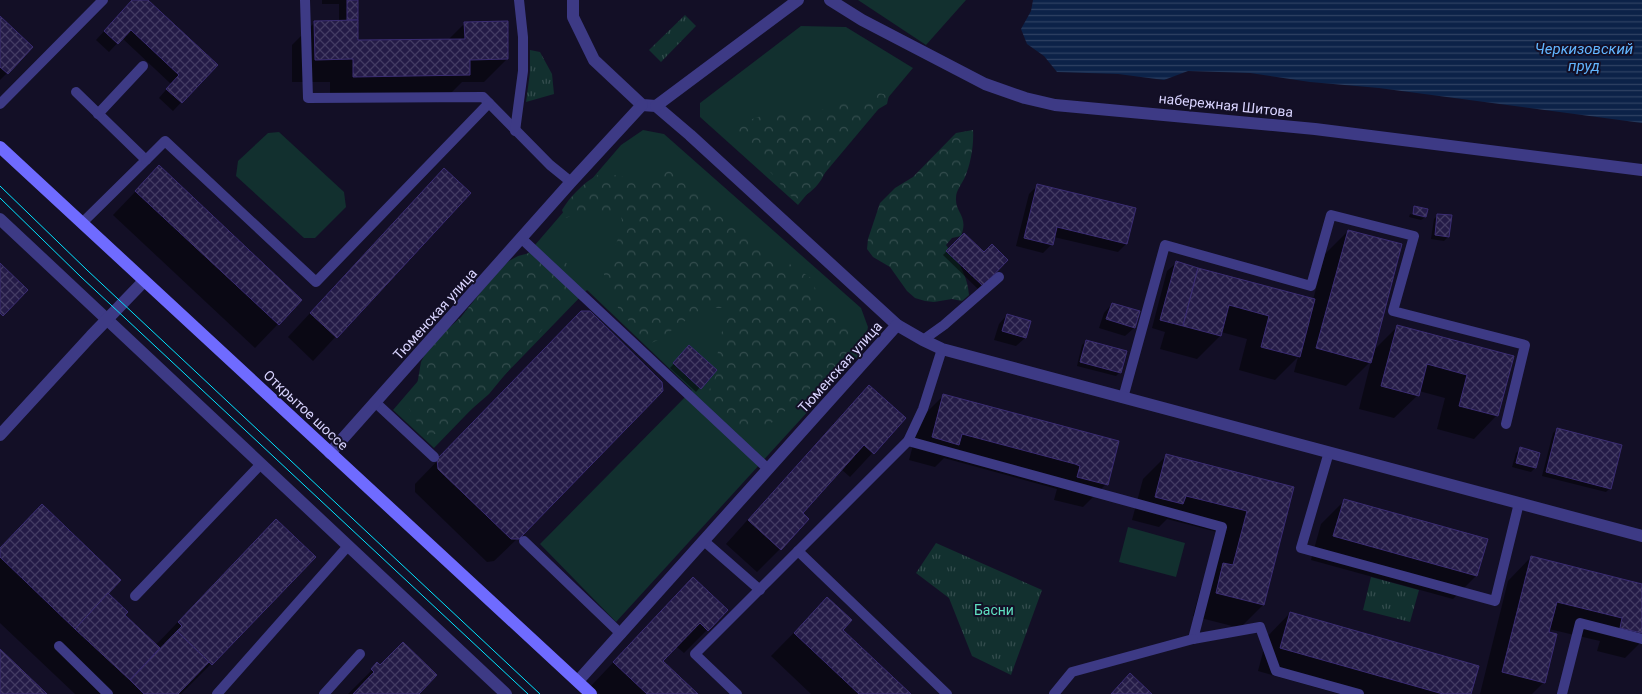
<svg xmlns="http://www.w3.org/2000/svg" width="1642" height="694" viewBox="0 0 1642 694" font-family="Roboto,sans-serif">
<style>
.green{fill:#12302f}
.forest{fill:url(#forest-crowns)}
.park{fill:url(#park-tufts)}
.water{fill:url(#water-rules)}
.shadow{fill:#0007}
.building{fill:url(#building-cross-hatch);stroke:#3b2d73}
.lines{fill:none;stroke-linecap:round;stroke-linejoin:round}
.service{stroke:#3d3a85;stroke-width:10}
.pedestrian{stroke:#3d3a85;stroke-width:12}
.minor{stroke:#3d3a85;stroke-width:12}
.tertiary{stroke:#3d3a85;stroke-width:12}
.secondary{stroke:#6f6bff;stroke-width:12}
.tram{stroke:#00e5ff;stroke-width:1}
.labels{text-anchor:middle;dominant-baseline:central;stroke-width:4;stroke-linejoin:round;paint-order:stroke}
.street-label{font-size:14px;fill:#d9d4ff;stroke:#130f26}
.park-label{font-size:14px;fill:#5fe0c0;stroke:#130f26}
.water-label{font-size:15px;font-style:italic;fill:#62b6ff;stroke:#130f26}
</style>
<defs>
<pattern id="forest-crowns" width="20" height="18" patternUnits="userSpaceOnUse" patternTransform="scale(1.25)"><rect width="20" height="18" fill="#12302f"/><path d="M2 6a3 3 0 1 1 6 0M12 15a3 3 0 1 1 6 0" fill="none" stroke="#344d4e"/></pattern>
<pattern id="park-tufts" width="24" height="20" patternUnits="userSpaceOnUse" patternTransform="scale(1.25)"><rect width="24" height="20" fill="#12302f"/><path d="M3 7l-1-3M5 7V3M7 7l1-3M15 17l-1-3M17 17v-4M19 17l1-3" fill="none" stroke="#344d4e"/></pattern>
<pattern id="water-rules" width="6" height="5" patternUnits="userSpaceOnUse" patternTransform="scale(1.25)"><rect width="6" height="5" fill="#0c2248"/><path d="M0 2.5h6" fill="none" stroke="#2f4163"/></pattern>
<pattern id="building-cross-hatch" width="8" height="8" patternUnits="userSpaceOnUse" patternTransform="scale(1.25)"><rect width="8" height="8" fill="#241b47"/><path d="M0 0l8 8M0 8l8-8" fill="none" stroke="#433b63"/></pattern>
</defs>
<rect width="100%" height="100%" fill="#130f26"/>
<!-- green -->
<g class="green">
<polygon points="858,0 966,0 926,45"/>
<polygon points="801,26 846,27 913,68 798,205 700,117 700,103"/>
<polygon points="643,130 664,134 861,308 868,327 864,350 616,622 540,544 692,390 587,290 434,448 393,410 621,145"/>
<polygon points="279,132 344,192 346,207 315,238 304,238 236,176 238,161 268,133"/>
<polygon points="1128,527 1185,543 1176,577 1119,562"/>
</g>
<!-- forest -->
<g class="forest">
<path d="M 878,93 L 889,95 L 887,104 C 865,116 847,132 834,154 C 823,175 822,187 799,199 C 796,198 792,197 789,195 C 783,190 781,184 777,179 C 760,161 742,143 724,126 L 729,127 L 767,114 L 813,112 Z"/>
<path d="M 973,130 C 974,144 971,163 965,177 C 962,184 956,190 956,198 C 955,213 969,216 961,236 L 952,238 L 946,245 C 958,262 967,273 969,295 L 962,301 L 952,299 L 934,302 L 925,301 L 915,298 L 907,291 L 890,267 L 873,257 L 867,249 L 868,239 L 880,203 L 895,188 L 913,177 L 956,133 Z"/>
<path d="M 664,168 L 673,169 L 687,182 L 713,200 L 762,246 L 811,278 L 818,295 L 830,310 L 846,323 L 852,341 L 849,359 L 835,372 L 826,374 L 767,427 C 753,432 735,432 720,427 L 704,401 L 716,375 L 719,338 L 733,308 L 703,308 L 658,340 L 649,344 L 640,340 L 625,315 L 618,308 L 616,298 L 605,283 L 604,274 L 623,226 L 621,216 C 605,206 582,213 565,218 L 562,210 C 569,198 583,183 596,176 C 603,173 616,175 624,177 C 630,179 635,184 642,186 L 650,181 Z"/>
<polygon points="537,251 564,260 570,268 568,286 550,320 489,394 451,427 435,434 425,435 405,402 416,391 421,362 425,354 438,338 461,317 495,274 509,261 518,256"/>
</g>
<!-- park -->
<g class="park">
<polygon points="685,15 696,26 661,62 649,50"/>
<polygon points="530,50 540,52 552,74 554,94 526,102 530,72"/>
<polygon points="936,543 1042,590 1011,675 972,656 949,598 916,573"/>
<polygon points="1371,577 1419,590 1410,622 1363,610"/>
</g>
<!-- water -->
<polygon class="water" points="1033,0 1642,0 1642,123 1379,88 1310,82 1250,73 1188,71 1164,80 1118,74 1057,72 1044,56 1027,44 1021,29 1031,11"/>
<!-- shadow -->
<g class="shadow">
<polygon points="133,0 147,0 216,65 173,111 159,98 171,84 122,38 109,52 96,40"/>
<polygon points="322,0 358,0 356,2 357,42 448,40 465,23 507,59 484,82 462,82 446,98 330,100 330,82 292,82 292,45 315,22 339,22 339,4 322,4"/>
<polygon points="0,18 7,73 0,80"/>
<polygon points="159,167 301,300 255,348 113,215"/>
<polygon points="1037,186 1126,244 1118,252 1054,237 1052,244 1043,253 1016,246 1029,194"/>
<polygon points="421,193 469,193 313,361 288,337"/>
<polygon points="1410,214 1424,218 1421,220 1409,217"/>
<polygon points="1438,215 1448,237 1444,241 1431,239 1434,219"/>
<polygon points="1348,231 1373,351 1397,327 1512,357 1497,415 1474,439 1437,429 1445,398 1419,391 1418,395 1394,418 1359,409 1371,361 1346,386 1294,372 1298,357 1275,380 1239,370 1247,339 1221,332 1220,336 1197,359 1160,349 1165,332 1152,328 1167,271 1176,263 1313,300 1325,254"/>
<polygon points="964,234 984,254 1006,260 978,289 943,255"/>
<polygon points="1112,304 1134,328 1125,336 1099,328 1104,313"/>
<polygon points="1007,315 1025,338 1016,346 994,340 999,324"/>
<polygon points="558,336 518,538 494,561 487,562 415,492 415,484"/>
<polygon points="1086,341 1120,372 1116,376 1077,366 1082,345"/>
<polygon points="689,347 715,370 696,392 670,368"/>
<polygon points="870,387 905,418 850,477 841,469 801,513 780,549 757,572 726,544 846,410"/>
<polygon points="943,396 1118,442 1106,484 1083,507 1054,500 1057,489 944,458 935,467 909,460 920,419"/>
<polygon points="1557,429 1610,488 1606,492 1542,476 1553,433"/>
<polygon points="1520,449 1535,468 1531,472 1512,467 1516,453"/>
<polygon points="1166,456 1292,488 1263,605 1240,628 1193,616 1201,587 1214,574 1225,534 1167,519 1159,527 1132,520 1143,479"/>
<polygon points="1344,501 1476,576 1453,599 1311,560 1321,524"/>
<polygon points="0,548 106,593 123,615 155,646 240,557 211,664 181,694 75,694 0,623"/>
<polygon points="1531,557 1642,585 1642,641 1625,658 1597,651 1600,641 1549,629 1544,682 1532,694 1480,694 1508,581"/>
<polygon points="693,578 707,630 684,653 676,646 662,661 696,694 600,694 591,686"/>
<polygon points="827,599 841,630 909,694 811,694 771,656"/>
<polygon points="1290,613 1469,694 1339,694 1258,671 1267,637"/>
<polygon points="378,664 417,694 348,694"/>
</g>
<!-- building -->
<g class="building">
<polygon points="132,0 148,0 218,65 182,103 166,89 179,75 131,30 118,44 104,31"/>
<rect x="347" y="0" width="11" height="20"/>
<polygon points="0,16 33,47 8,74 0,67"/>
<polygon points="358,20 358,40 465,39 464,22 508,21 508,59 470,60 470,75 353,77 353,59 315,60 314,21"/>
<polygon points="159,165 302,300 279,325 135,191"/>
<polygon points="444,168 471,193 337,338 310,313"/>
<polygon points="1037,184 1136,208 1127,244 1057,227 1053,245 1024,238"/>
<polygon points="1414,206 1428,209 1426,217 1413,214"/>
<polygon points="1437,214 1452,215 1449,237 1435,235"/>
<polygon points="1348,230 1402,244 1371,363 1316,348"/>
<polygon points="964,233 984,252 992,244 1008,260 983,286 946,251"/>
<polygon points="1176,261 1198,268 1183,326 1160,320"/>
<polygon points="0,263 28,290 3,316 0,313"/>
<polygon points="1198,268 1315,299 1300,357 1261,347 1269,316 1229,305 1221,336 1183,326"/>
<polygon points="1112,303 1140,311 1135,328 1106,319"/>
<polygon points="581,311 590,311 662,382 663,391 519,539 511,539 438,469 437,459"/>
<polygon points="1007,314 1031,321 1026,338 1002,331"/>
<polygon points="1397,325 1514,356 1498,416 1459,406 1467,375 1427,364 1419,396 1381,386"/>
<polygon points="1086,340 1127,351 1121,373 1080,362"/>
<polygon points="689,345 717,370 701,389 673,363"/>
<polygon points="869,385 906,418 874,454 864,445 803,513 809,519 781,550 748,520"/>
<polygon points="943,394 1119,441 1108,485 1077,477 1080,466 1075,464 962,434 959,445 932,437"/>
<polygon points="1557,428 1622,445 1611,489 1546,472"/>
<polygon points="1520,447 1540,453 1536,468 1516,463"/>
<polygon points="1166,454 1294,487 1264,605 1216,593 1223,563 1233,565 1247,511 1186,496 1183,504 1155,497"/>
<polygon points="1344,499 1488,539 1477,576 1333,536"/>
<polygon points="42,504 121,580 75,629 0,557 0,548"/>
<polygon points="276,519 316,557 212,665 177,631 182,626 178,622"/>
<polygon points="1531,556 1642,584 1642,633 1620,628 1622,618 1557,602 1549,632 1557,634 1545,683 1502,672"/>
<polygon points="693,577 728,610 708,631 700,623 663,661 698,694 647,694 613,662"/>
<polygon points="108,593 128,612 125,615 160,648 130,680 75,629"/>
<polygon points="827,597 852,620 843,630 911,694 859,694 794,633"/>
<polygon points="1290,612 1479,666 1471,694 1443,694 1280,648"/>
<polygon points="177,631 209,662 178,694 144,694 130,680"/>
<polygon points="403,642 437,675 419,694 353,694 374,672 371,669 377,662 380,665"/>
<polygon points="0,649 47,694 0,694"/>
<polygon points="1130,673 1152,694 1111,694"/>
</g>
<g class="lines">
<!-- service -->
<g class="service">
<polyline points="305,0 308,98 483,97 550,165 571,182"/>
<polyline points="76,92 146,160 82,223"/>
<polyline points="0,104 103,0"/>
<polyline points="98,114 143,66"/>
<polyline points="515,131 523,71 523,37 519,0"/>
<polyline points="146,160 165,141 316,282 489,103"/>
<polyline points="522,239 768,469"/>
<polyline points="923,340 944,325 999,277"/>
<polyline points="1123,398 1165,245 1311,286 1331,215 1414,236 1393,311 1525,345 1506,424"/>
<polyline points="376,403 434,457"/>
<polyline points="908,441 1222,527 1193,639 1260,627 1276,671 1359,694"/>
<polyline points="1329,452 1301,548 1495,601 1519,503"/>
<polyline points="524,541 621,634"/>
<polyline points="704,541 760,590"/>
<polyline points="798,551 947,694"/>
<polyline points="135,596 261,464"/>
<polyline points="59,646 108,694"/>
<polyline points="217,694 348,546"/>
<polyline points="324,694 360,654"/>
<polyline points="737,694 695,654 908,441 923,409 942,349"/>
<polyline points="1054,694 1072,672 1193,639"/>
<polyline points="1562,694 1580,623 1642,639"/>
</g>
<!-- pedestrian -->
<polyline class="pedestrian" points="830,0 862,20 985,84 1025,98 1055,105 1315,129 1642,170"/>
<!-- minor -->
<g class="minor">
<polyline points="573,0 573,17 594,60 642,105 656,106 690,135 897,325 923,340 942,349 1642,536"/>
<polyline points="656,106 798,0"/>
<polyline points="0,219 506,694"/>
<polyline points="330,453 571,182 642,105"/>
<polyline points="578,681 897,325"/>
</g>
<!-- tertiary -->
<polyline class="tertiary" points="0,435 91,336 144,281"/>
<!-- secondary -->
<polyline class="secondary" points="0,147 591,694"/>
<!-- tram -->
<g class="tram">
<polyline points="0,186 87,270 540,694"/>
<polyline points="0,198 81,277 528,694"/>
</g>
</g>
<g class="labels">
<!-- street labels -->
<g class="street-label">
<text transform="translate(1226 105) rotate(6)">набережная Шитова</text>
<text transform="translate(435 314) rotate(-48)">Тюменская улица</text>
<text transform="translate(840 367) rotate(-48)">Тюменская улица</text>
<text transform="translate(306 410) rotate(43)">Открытое шоссе</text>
</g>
<!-- park labels -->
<g class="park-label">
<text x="994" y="610">Басни</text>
</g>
<!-- water labels -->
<g class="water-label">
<text x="1584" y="49">Черкизовский<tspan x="1584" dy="17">пруд</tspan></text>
</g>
</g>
</svg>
